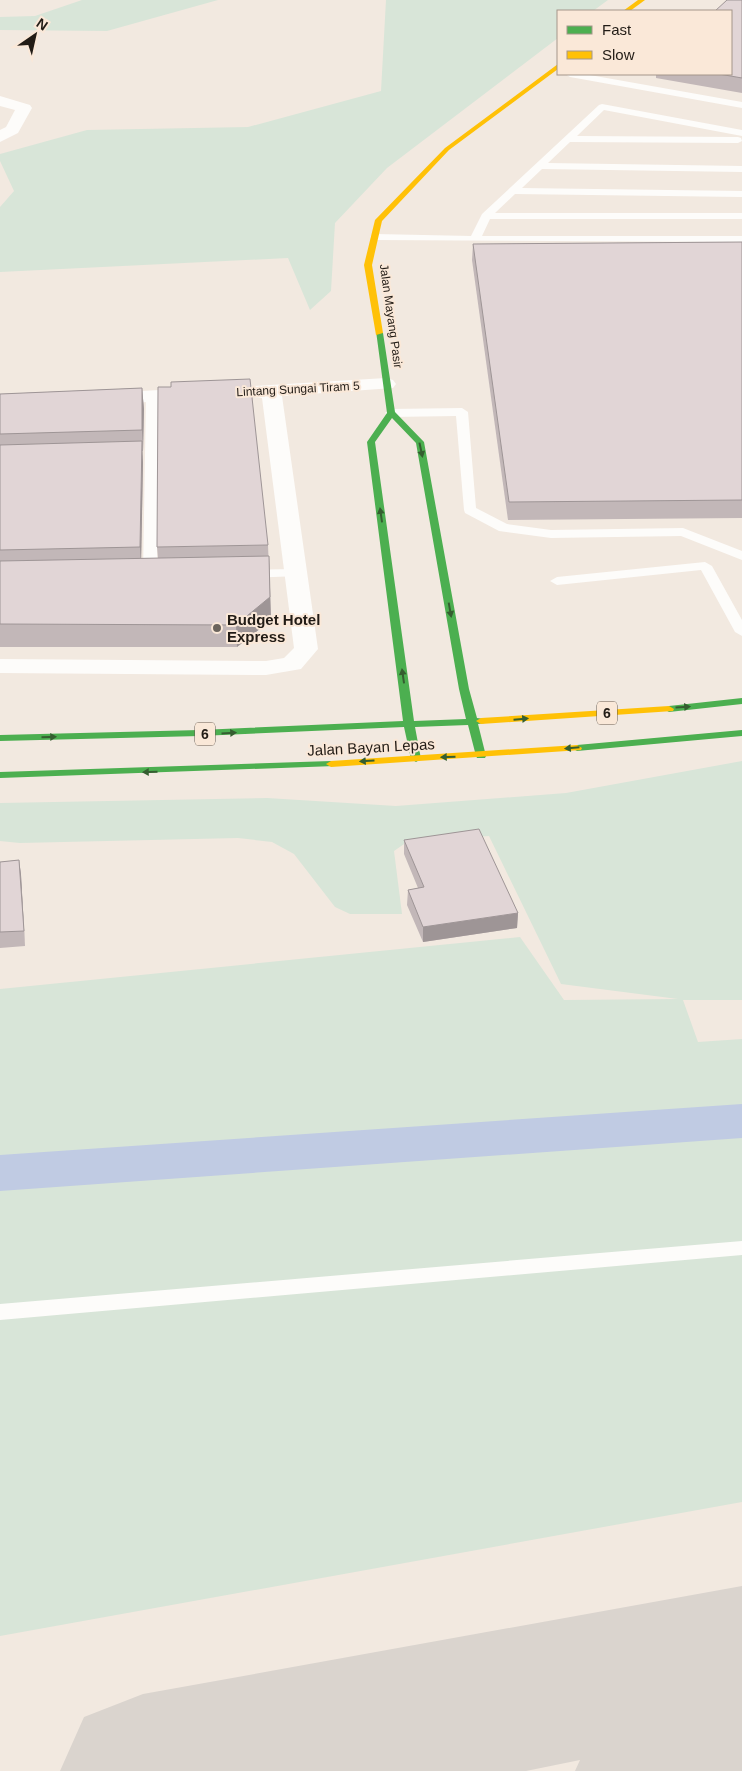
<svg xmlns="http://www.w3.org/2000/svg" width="742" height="1771" viewBox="0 0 742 1771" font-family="Arial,sans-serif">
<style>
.green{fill:#d8e5d8}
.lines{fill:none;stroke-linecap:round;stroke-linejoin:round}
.canal{fill:#c0cbe3;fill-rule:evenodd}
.taxiway{fill:#dad4ce;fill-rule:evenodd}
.lane{fill:#fdfcfa;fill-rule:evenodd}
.street{fill:#fdfcfa;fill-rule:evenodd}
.fast{fill:#4caf50;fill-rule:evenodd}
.slow{fill:#ffc107;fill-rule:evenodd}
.wall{fill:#c2b7b8}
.shaded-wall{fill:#9e9596}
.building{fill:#e1d5d6;stroke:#9e9596}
.oneway{fill:#355e30}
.poi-dot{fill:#6b645d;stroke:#fae8d8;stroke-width:2}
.labels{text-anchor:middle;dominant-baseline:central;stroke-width:4;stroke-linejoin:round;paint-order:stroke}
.far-street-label{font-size:12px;fill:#221c16;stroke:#fae8d8}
.shield{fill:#fae8d8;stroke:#635950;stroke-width:1}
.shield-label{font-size:14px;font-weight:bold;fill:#221c16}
.poi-label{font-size:15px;font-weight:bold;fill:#221c16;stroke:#fae8d8;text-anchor:start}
.street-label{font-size:15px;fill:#221c16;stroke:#fae8d8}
</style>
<rect width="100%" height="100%" fill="#f2e9e0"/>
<!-- green -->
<g class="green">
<polygon points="82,0 235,0 218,0 107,31 0,30 0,17 35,16"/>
<polygon points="386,0 608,0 593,11 558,11 558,38 387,168 335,223 331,291 310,310 288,258 0,272 0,207 14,191 0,161 0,154 87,130 248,127 381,91"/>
<polygon points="742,761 742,1000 683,1000 698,1042 742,1039 742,1502 0,1636 0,989 520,937 564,1000 678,999 561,984 489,836 407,842 394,851 402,914 350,914 335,907 294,854 272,842 238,838 20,843 0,841 0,803 267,798 396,806 566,793"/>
</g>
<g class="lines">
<!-- canal -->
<polygon class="canal" points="742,1104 742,1138 0,1191 0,1155"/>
<!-- taxiway -->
<polygon class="taxiway" points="742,1586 742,1771 575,1771 580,1760 526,1771 60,1771 84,1717 143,1694"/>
<!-- lane -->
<g class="lane">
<polygon points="565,74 584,74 742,102 742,108 570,77"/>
<polygon points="602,104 742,130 742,136 604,110 577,136 738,137 741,138 742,141 738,143 570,142 548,163 742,166 742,172 542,169 522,188 742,191 742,197 515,194 495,213 742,213 742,219 490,219 482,236 742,236 742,242 375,240 370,237 375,234 471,236 482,214 599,105"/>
<polygon points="152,393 158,397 157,575 150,579 143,575 146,397"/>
<polygon points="462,408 468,412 476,508 507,524 551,530 683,528 742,551 742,560 681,536 551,538 499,531 465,513 464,510 456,416 391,417 385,413 391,409"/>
<polygon points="705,562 712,566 742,620 742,636 735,632 701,570 557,585 550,581 557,577"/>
<polygon points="294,569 301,573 299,576 247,578 240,574 247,570"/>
<polygon points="742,1241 742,1255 0,1320 0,1304"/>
</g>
<!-- street -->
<g class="street">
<polygon points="0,96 30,105 32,108 18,133 0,142 0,130 6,127 15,110 0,106"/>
<polygon points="386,378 393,380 396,384 393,388 282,396 318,649 301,669 266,675 0,673 0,659 266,661 284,658 294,648 262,398 246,396 243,392 246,388 253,386"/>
<polygon points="195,388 202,390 205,394 202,398 106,405 99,403 96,399 99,395 106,393"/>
</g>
<!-- fast -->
<g class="fast">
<path d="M 376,331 L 383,333 L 395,412 L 424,442 L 469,689 L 477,718 L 485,719 L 486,721 L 485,723 L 478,724 L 486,756 L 485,758 L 477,758 L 476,756 L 468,725 L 415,727 L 421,759 L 416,762 L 411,759 L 404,727 L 200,736 L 0,741 L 0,735 L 200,730 L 403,721 L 367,442 L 387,413 ZM 392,418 L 416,443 L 459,689 L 466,719 L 414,721 L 375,442 Z"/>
<polygon points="742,698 742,704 669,712 664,709 669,706"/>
<polygon points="742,730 742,736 577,751 572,748 577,745"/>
<polygon points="331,761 336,764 335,766 0,778 0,772"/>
</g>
<!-- slow -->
<g class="slow">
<polygon points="638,0 645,0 630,11 623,11"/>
<polygon points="558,64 558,69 449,150 382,221 372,265 383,333 376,335 364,265 375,220 445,148"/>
<polygon points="669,706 674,709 673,711 481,724 476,721 481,718"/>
<polygon points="577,745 582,748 581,750 331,767 326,764 331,761"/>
</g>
</g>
<!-- wall -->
<g class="wall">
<polygon points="742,0 742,93 656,78 656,74 731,74"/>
<polygon points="742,242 742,518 508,520 472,260 473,244"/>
<polygon points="142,388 144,409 143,451 142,451 143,463 141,558 158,558 157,547 268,545 271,620 237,647 0,647 0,394"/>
<polygon points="404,840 518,913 517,928 423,942 407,905 408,890 418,888 404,854"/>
<polygon points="19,860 21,875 25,946 0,948 0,862"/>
</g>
<!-- shaded-wall -->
<g class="shaded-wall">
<polygon points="142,388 144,409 143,451 142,430"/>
<polygon points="142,441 143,463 141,569 140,547"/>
<polygon points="269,556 271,620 237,647 236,625"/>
<polygon points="19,860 21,875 25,946 24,931"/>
<polygon points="518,913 517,928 423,942 423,927"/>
</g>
<!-- building -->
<g class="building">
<polygon points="727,0 742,0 742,78 719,74 731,74 731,11 715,11"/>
<polygon points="742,242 742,500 509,502 473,244"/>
<polygon points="250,379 268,545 157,547 158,387 171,387 171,382"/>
<polygon points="142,388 142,430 0,434 0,394"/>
<polygon points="142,441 140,547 0,550 0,445"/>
<polygon points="269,556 270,597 236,625 0,624 0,561"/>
<polygon points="479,829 518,913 423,927 408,890 424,887 404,840"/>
<polygon points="19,860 24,931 0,932 0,862"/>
</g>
<!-- one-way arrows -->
<defs><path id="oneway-solid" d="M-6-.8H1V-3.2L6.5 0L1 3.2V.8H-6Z" transform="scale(1.25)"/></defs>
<g class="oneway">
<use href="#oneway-solid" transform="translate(421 450) rotate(78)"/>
<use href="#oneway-solid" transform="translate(381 515) rotate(-98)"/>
<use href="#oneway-solid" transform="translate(450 610) rotate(80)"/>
<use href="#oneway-solid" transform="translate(403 676) rotate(-98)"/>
<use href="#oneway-solid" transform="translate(683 707) rotate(-4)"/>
<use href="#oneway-solid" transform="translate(521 719) rotate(-5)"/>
<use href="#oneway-solid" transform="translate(229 733) rotate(-3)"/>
<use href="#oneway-solid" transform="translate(49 737) rotate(-1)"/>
<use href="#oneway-solid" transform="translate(572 748) rotate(175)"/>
<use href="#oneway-solid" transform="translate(448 757) rotate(178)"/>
<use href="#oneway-solid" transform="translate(367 761) rotate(177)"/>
<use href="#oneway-solid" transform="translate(150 772) rotate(179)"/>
</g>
<!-- markers -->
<circle class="poi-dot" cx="217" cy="628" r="5"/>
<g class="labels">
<!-- far-street labels -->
<g class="far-street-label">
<text transform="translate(391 316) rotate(82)">Jalan Mayang Pasir</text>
<text transform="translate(298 389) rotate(-3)">Lintang Sungai Tiram 5</text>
</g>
<!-- shield labels -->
<g class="shield">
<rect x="597" y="701.5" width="20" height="23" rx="4"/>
<rect x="195" y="722.5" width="20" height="23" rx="4"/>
</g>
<g class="shield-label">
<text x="607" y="713">6</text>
<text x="205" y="734">6</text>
</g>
<!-- poi labels -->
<g class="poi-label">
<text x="227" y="619">Budget Hotel<tspan x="227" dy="17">Express</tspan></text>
</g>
<!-- street labels -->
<g class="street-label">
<text transform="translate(371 747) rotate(-3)">Jalan Bayan Lepas</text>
</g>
</g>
<!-- legend -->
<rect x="557" y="10" width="175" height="65" fill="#fae8d8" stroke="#a4968a"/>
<rect x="567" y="26" width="25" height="8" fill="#4caf50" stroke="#a4968a"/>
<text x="602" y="35" font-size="15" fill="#221c16">Fast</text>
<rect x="567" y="51" width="25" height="8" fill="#ffc107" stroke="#a4968a"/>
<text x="602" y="60" font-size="15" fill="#221c16">Slow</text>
<!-- north arrow -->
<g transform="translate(35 35) rotate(34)" stroke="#fae8d8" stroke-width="4" paint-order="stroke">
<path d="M0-4L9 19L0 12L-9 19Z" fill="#221c16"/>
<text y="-8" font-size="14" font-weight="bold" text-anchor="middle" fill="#221c16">N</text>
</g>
</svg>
